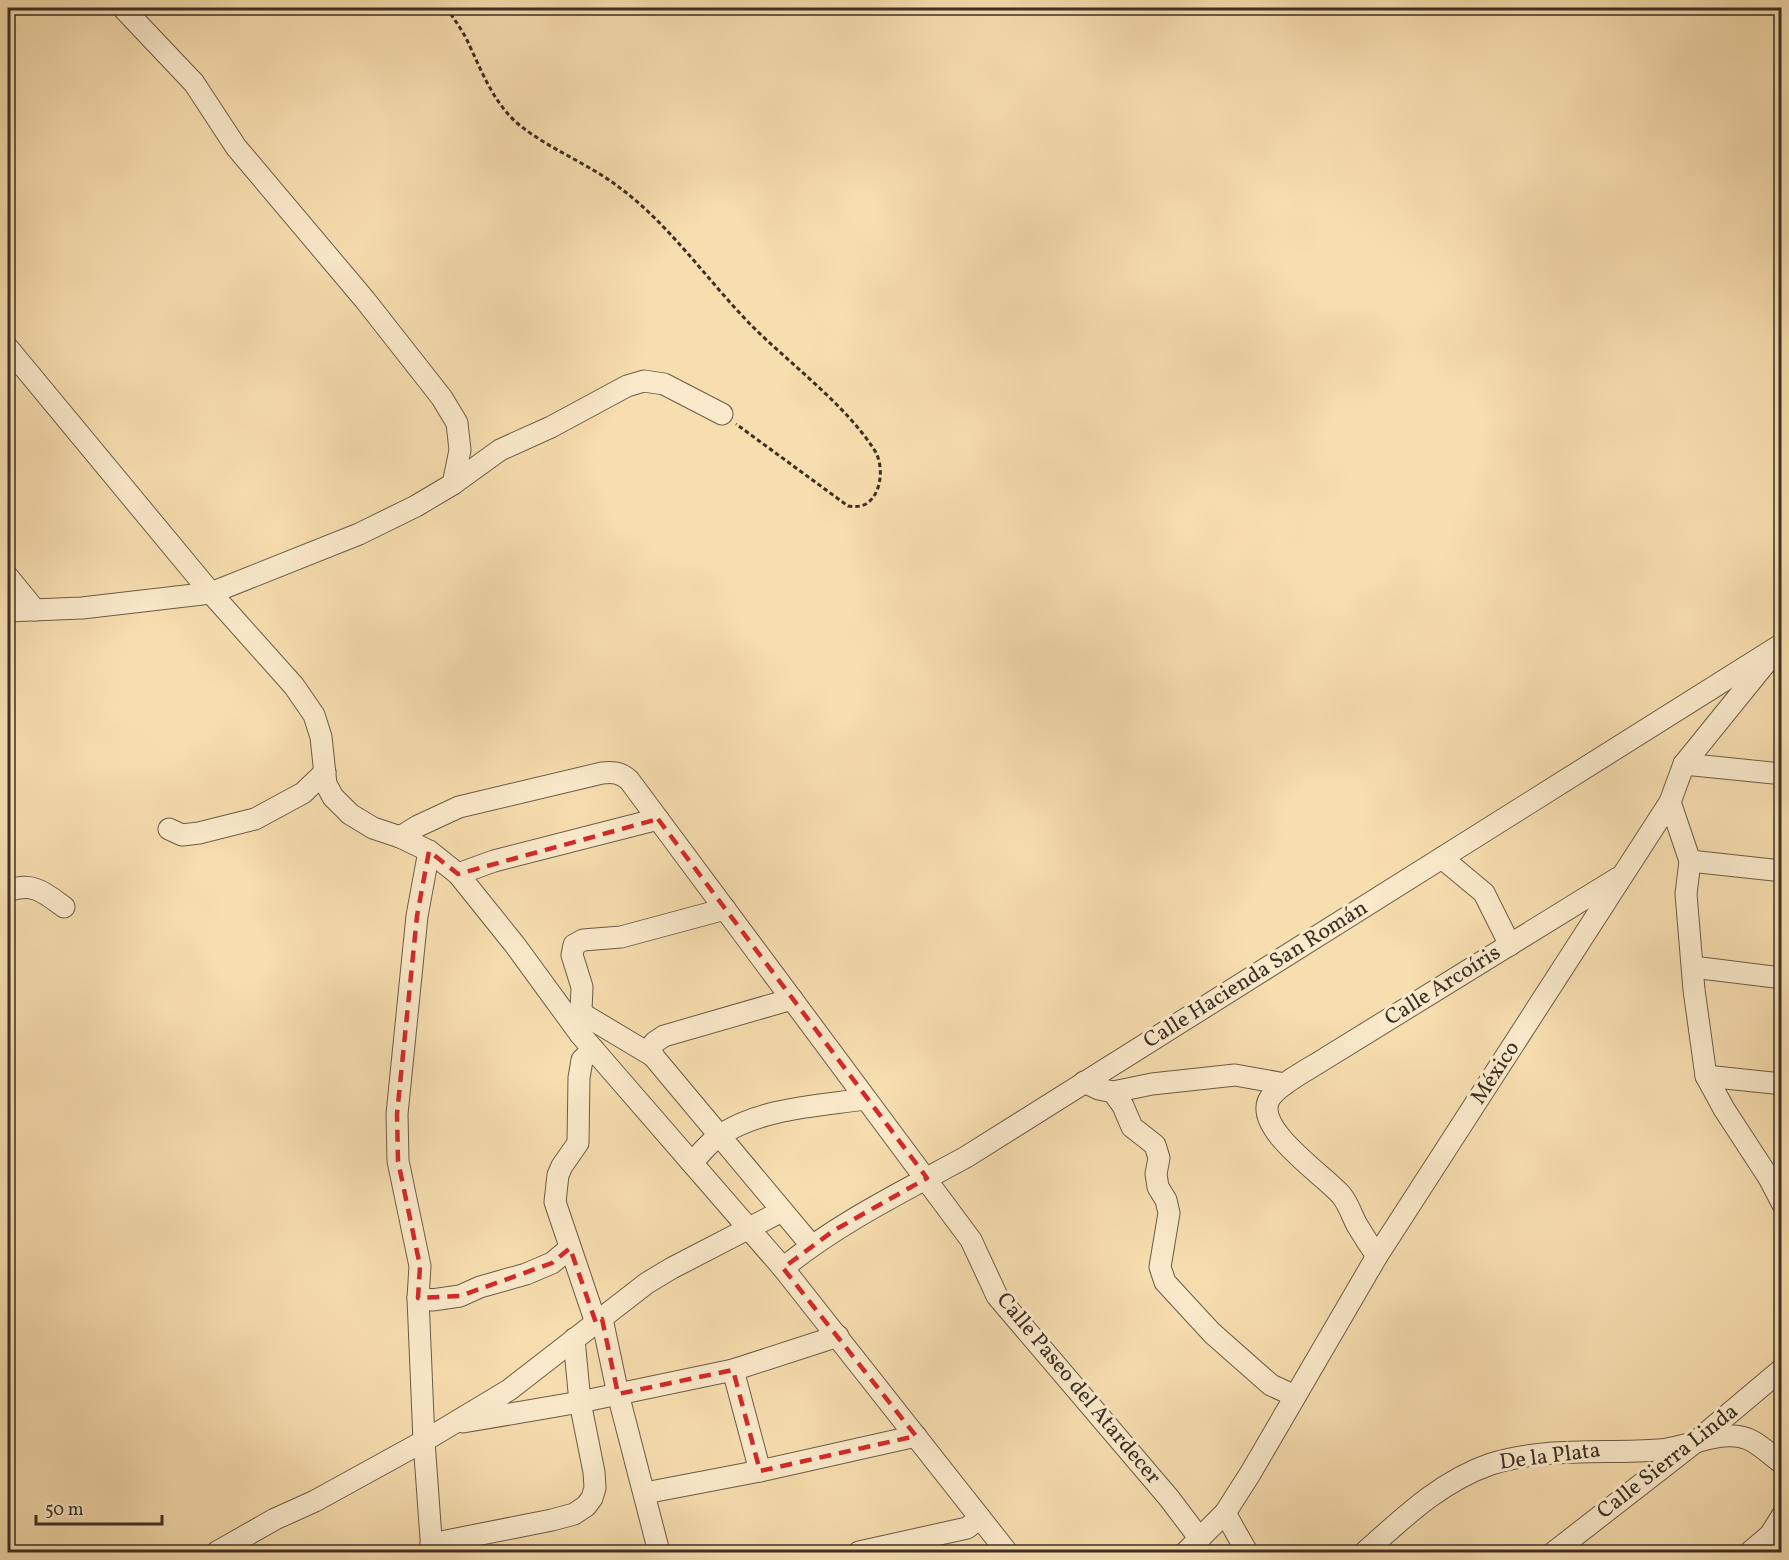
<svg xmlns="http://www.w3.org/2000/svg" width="1789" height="1560" viewBox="0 0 1789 1560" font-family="Vollkorn,serif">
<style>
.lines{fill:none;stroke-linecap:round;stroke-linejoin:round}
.minor-casing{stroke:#6b5b48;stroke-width:23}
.path{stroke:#3c2f26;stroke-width:3;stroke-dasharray:4.5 3;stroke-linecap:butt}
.minor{stroke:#faeacb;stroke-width:21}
.marked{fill:none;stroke:#d62828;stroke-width:4.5;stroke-dasharray:12 8;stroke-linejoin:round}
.labels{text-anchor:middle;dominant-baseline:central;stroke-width:6;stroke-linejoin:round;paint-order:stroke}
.street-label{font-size:22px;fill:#3c2f26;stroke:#faeacb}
</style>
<rect width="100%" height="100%" fill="#f7deaf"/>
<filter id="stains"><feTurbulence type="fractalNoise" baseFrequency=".00333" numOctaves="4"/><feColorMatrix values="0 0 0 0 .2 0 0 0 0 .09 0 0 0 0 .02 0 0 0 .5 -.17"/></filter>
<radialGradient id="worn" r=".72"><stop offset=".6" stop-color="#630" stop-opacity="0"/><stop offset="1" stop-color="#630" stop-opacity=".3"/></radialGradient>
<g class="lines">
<defs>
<g id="minor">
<polyline points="8,348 211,593 294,686 314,715 321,737 326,784 333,797 350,814 373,828 400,837 429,851 458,874 515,945 580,1034 783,1268 1007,1552"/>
<polyline points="453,484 500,450 551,427 627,386 644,381 664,384 722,414"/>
<polyline points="8,577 35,610"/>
<polyline points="8,611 82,608 211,593 359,534 416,506 453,484 460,450 457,423 442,398 365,300 236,147 194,83 123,8"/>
<polyline points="1684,764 1782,774"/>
<polyline points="1670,802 1690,861 1686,894 1694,990 1706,1076 1724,1109 1769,1178 1782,1203"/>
<polyline points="169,829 182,835 199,833 255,819 303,793 325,772"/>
<path d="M 400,837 L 418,826 L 459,807 L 602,773 C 613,772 620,772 629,780 L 971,1240 L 997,1296 L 1169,1498 L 1200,1539"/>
<polyline points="429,851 417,916 397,1114 398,1161 420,1266 418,1298 424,1441 432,1552"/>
<polyline points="1442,858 1484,893 1510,945"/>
<polyline points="1690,861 1782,871"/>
<polyline points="458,874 494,861 658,819"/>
<path d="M 8,891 C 32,881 45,893 64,907"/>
<polyline points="1693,967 1782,978"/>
<polyline points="792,999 664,1036 655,1042 651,1047 653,1056 811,1245"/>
<polyline points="581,1013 653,1056"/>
<polyline points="580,1034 582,987 572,955 574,945 583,940 621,937 725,909"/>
<polyline points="593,1049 582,1060 579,1078 578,1143 562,1166 558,1175 555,1202 596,1323"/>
<polyline points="1706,1076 1782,1084"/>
<polyline points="1084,1082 1099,1089 1113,1092 1123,1106 1132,1127 1155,1145 1159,1158 1156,1174 1158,1187 1166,1200 1169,1213 1160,1267 1165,1282 1212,1333 1271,1385 1295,1396"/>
<polyline points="1113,1092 1152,1084 1235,1075 1285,1084"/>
<path d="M 692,1163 C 701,1153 710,1141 722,1134 C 763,1108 818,1106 865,1099"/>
<path d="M 1377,1256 C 1370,1246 1363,1235 1357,1225 C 1352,1216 1349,1205 1342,1196 C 1327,1177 1251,1128 1270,1098 C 1279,1084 1311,1068 1326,1058 L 1618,878"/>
<path d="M 783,1268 C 840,1222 902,1192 966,1157 L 1779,646"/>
<polyline points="418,1298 432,1300 460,1296 480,1287 526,1274 552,1263 570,1248"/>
<polyline points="602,1319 618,1394 659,1552"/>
<polyline points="733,1370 760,1471"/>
<polyline points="463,1422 580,1402 733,1370 838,1336"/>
<polyline points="645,1493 760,1471 916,1436"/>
<polyline points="1225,1513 1247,1552"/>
<polyline points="431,1544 552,1520 574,1514 586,1506 592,1498 595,1488 594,1472 580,1402 574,1339"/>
<polyline points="217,1552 275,1519 315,1501 424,1441 509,1390 647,1283 672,1268 782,1211"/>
<polyline points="859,1552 967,1528 980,1518"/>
<polyline points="1186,1552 1225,1513 1250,1474 1377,1256 1670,802 1684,764 1769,659"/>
<path d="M 1365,1552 C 1403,1518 1441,1481 1491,1464 C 1543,1447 1606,1454 1659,1450 C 1689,1448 1725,1426 1752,1441 C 1763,1447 1772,1456 1782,1463"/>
<polyline points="1554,1552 1693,1444 1782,1369"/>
<polyline points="1750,1552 1770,1535 1782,1516"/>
</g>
</defs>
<!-- minor casing -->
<use href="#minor" class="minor-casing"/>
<!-- path -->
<path class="path" d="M 446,8 C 453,17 460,27 466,38 C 480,67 492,101 517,123 C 548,149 588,163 620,188 C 669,224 708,281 751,325 C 790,364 846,405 875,451 C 884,466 882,494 866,504 C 860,507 854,507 848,506 L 736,424"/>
<!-- minor -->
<use href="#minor" class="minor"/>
</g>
<!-- marked area -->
<path class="marked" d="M 658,819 L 927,1178 L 833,1231 L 783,1268 L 916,1436 L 760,1471 L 733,1370 L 618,1394 L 602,1319 L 596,1323 L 570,1248 L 552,1263 L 460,1296 L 418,1298 L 420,1266 L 398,1161 L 397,1114 L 417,916 L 429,851 L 458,874 Z"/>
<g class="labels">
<!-- street labels -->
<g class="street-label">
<text transform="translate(1256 975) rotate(-32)">Calle Hacienda San Román</text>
<text transform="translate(1443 986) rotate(-32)">Calle Arcoíris</text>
<text transform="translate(1496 1073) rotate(-57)">México</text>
<text transform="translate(1078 1389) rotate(50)">Calle Paseo del Atardecer</text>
<text transform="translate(1550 1457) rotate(-7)">De la Plata</text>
<text transform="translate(1668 1462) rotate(-38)">Calle Sierra Linda</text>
</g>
</g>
<!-- margin -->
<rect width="1789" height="1560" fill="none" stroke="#f7deaf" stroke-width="30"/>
<rect x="9" y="9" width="1771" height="1542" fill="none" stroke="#3c2f26" stroke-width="3"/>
<rect x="15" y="15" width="1759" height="1530" fill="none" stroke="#3c2f26" stroke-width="1.5"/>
<!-- scale -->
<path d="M36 1515v9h126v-9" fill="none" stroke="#3c2f26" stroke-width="3"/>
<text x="45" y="1515" font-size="18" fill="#3c2f26" stroke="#faeacb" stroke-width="4.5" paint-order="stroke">50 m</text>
<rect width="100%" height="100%" filter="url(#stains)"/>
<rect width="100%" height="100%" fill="url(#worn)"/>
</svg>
